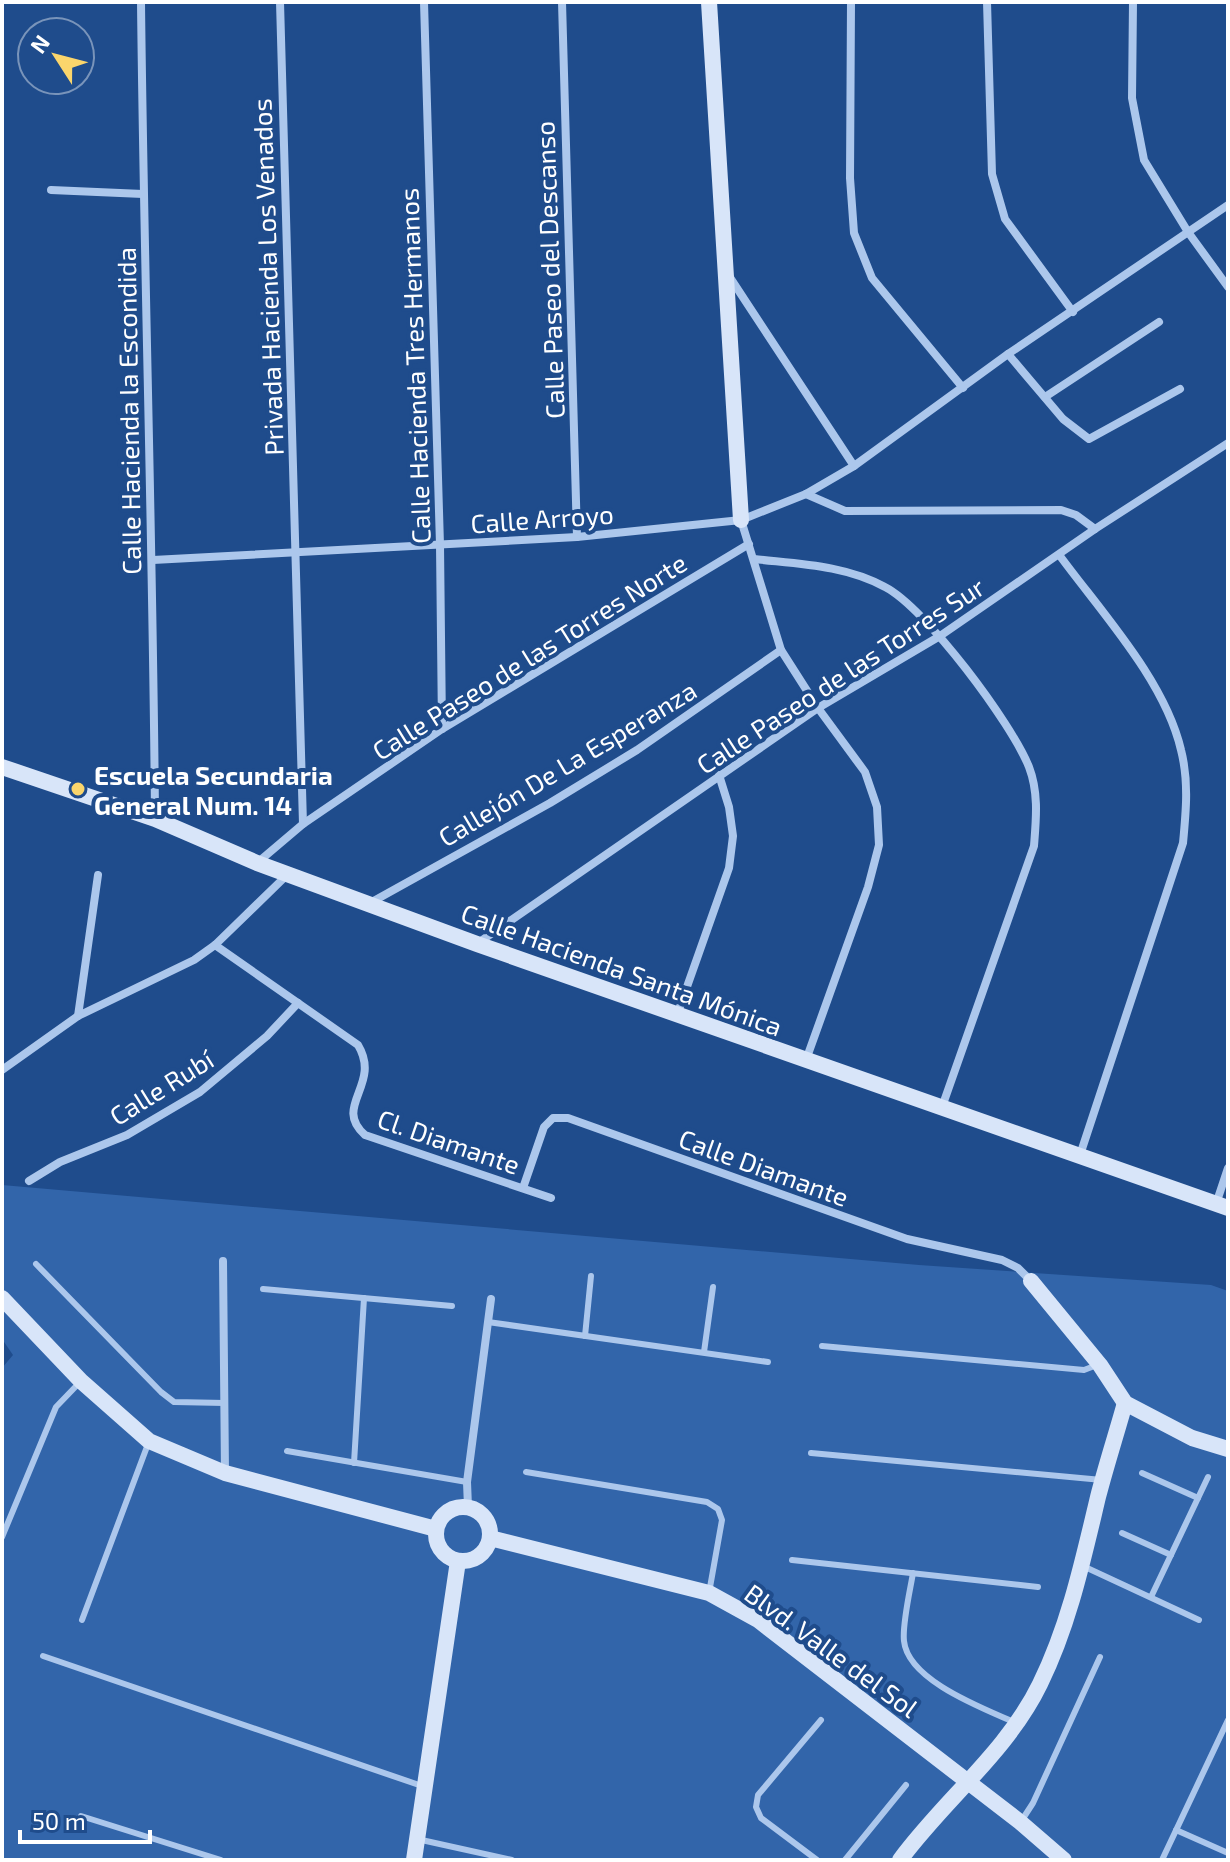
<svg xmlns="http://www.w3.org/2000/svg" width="1230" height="1862" viewBox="0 0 1230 1862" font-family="'Exo 2',sans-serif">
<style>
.grass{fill:#3265aa}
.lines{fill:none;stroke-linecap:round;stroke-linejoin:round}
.lane{stroke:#acc7ec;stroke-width:6}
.street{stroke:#acc7ec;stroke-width:8}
.secondary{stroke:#d8e5f9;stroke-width:16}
.poi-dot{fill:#fad56c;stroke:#1f4c8c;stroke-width:3}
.labels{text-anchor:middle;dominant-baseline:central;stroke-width:8;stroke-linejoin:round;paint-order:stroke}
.street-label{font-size:26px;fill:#fff;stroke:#1f4c8c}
.poi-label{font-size:26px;font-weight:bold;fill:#fff;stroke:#1f4c8c;text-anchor:start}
</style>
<rect width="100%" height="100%" fill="#1f4c8c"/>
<!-- grass -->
<polygon class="grass" points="2,1185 919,1265 1211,1285 1228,1291 1228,1860 2,1860 2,1368 13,1355 2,1339"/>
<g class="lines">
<!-- lane -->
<g class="lane">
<polyline points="36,1264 161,1392 174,1402 225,1403"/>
<polyline points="263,1289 452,1306"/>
<polyline points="488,1322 768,1362"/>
<polyline points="585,1336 591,1276"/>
<polyline points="822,1346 1084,1370 1097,1365"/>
<polyline points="704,1352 713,1287"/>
<polyline points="287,1451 467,1482"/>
<polyline points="811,1453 1102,1480"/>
<polyline points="354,1463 364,1298"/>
<polyline points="526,1472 707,1502 718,1509 722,1520 709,1593"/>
<polyline points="1142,1473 1198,1498"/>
<polyline points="1122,1533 1171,1555"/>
<polyline points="2,1537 56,1407 81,1381"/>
<polyline points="792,1560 1038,1587"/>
<polyline points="1085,1567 1199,1620"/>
<path d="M 913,1573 C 910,1591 902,1625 904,1641 C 908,1681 985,1709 1016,1723"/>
<polyline points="1151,1597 1208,1477"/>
<polyline points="82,1620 148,1444"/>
<polyline points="43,1656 422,1786"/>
<polyline points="81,1816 221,1860"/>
<polyline points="1022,1820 1033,1803 1100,1657"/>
<polyline points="1176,1830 1228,1853"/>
<polyline points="417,1839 512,1860"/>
<polyline points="817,1860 761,1818 756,1807 758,1795 821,1720"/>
<polyline points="845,1860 906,1785"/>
<polyline points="1162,1860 1228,1720"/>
</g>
<!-- street -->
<g class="street">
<path d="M 141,2 C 144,274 153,546 155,818"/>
<polyline points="280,2 303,824"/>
<polyline points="424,2 440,545 442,729"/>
<polyline points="562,2 577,537"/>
<polyline points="851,2 850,178 854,233 872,278 963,388"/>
<polyline points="987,2 992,174 1005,219 1073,312"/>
<polyline points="1133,2 1132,98 1144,160 1188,232 1228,287"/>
<polyline points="51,190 143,194"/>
<polyline points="729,276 854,466"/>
<polyline points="1008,354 1063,419 1089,439 1180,389"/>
<polyline points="1045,397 1159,322"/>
<polyline points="806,494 845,511 1061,510 1076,515 1095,529"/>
<polyline points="741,520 781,650 818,708 865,772 877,807 879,845 868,887 806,1060"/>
<path d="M 1060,556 C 1102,613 1165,681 1181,750 C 1189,781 1186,812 1183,843 L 1079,1158"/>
<path d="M 754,559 C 798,564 845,565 885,587 C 926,608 1012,724 1029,767 C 1039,793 1036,820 1034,846 L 942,1107"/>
<polyline points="153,560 577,537 741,520 806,494 854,466 1008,354 1228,205"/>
<polyline points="257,863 303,824 442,729 749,544"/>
<polyline points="370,903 550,803 637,750 781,650"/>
<polyline points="478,943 818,708 940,636 1095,529 1228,443"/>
<path d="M 215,945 L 358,1045 C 382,1085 332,1106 365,1135 L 551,1198"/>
<polyline points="677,1015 729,868 733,836 729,807 719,775"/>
<polyline points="78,1016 98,875"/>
<polyline points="2,1070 78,1016 194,960 215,945 287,875"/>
<polyline points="29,1181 60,1162 127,1135 200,1092 267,1036 298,1003"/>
<polyline points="523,1188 544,1127 553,1118 568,1118 907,1239 1002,1260 1018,1268 1031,1281"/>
<polyline points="1216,1204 1228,1168"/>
<polyline points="223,1261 225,1473"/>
<polyline points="468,1507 467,1482 491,1299"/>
</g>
<!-- secondary -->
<g class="secondary">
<polyline points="709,2 741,520"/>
<polyline points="2,767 155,819 257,863 477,944 1228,1208"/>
<polyline points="1031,1281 1100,1365 1125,1403 1192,1438 1228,1449"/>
<polyline points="2,1298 81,1381 149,1441 225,1473 436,1529"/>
<circle cx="463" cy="1534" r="27"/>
<polyline points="490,1538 709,1593 758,1620 1020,1822 1064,1860"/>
<polyline points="414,1860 458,1561"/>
<path d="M 900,1860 C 944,1800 1007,1752 1040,1684 C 1069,1625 1083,1560 1098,1497 C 1106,1466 1116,1435 1125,1403"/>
</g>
</g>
<!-- markers -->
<circle class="poi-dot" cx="78" cy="789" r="8"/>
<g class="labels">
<!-- street labels -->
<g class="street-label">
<text transform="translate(549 270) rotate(-92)">Calle Paseo del Descanso</text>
<text transform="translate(267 277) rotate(-92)">Privada Hacienda Los Venados</text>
<text transform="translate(414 366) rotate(-92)">Calle Hacienda Tres Hermanos</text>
<text transform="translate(128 411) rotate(-91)">Calle Hacienda la Escondida</text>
<text transform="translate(542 518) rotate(-4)">Calle Arroyo</text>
<text transform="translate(529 656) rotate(-32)">Calle Paseo de las Torres Norte</text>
<text transform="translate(840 675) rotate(-33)">Calle Paseo de las Torres Sur</text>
<text transform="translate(567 763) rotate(-31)">Callejón De La Esperanza</text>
<text transform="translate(622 969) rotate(20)">Calle Hacienda Santa Mónica</text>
<text transform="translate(161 1087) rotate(-32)">Calle Rubí</text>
<text transform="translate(449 1141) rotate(19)">Cl. Diamante</text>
<text transform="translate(764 1167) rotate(20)">Calle Diamante</text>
<text transform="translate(832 1650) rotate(36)">Blvd. Valle del Sol</text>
</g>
<!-- poi labels -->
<g class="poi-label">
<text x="94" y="774">Escuela Secundaria<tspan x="94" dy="30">General Num. 14</tspan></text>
</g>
</g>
<!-- border -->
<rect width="1230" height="1862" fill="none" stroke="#ffffff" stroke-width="8"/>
<!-- north arrow -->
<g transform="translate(56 56) rotate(306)"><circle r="38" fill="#1f4c8c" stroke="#7994ba" stroke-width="2"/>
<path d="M0-6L14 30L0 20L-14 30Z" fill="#fad56c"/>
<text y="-12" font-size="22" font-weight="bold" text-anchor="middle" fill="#ffffff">N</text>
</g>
<!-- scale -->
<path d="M20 1830v12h130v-12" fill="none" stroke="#ffffff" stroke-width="4"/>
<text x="32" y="1830" font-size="24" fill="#ffffff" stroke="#1f4c8c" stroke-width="6" paint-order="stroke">50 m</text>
</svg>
